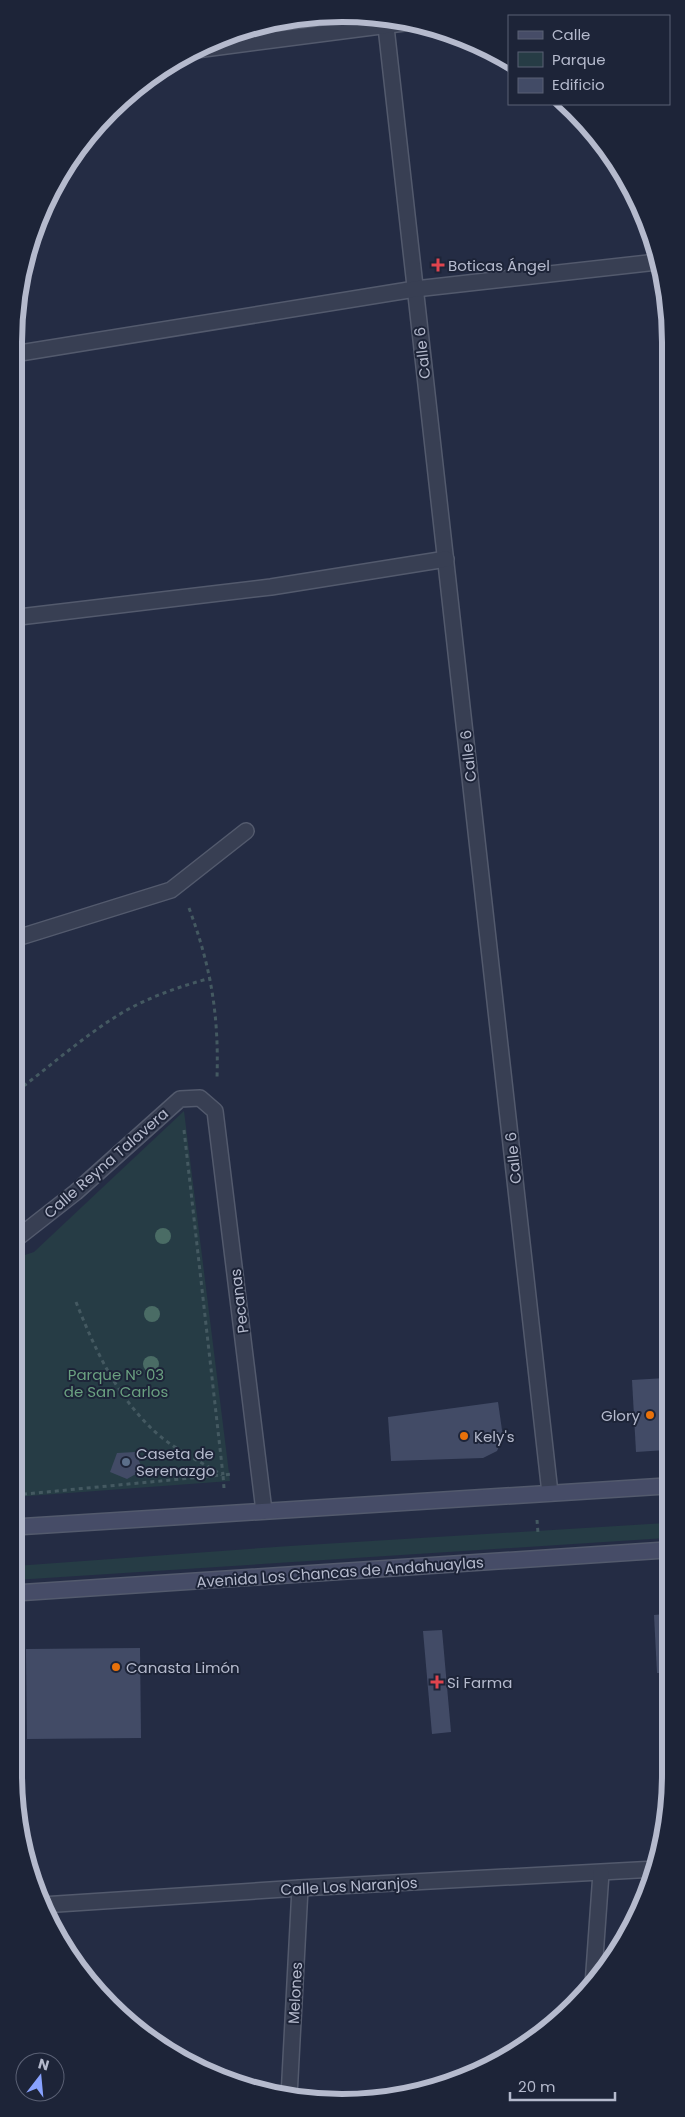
<svg xmlns="http://www.w3.org/2000/svg" width="685" height="2117" viewBox="0 0 685 2117" font-family="Poppins,sans-serif">
<style>
.green{fill:#263c45}
.building{fill:#424b66}
.lines{fill:none;stroke-linecap:round;stroke-linejoin:round}
.minor-casing{stroke:#535a6d;stroke-width:18}
.secondary-casing{stroke:#535a6d;stroke-width:18}
.path{stroke:#445961;stroke-width:3;stroke-dasharray:4 4;stroke-linecap:butt}
.minor{stroke:#383f53;stroke-width:15}
.secondary{stroke:#464c67;stroke-width:15}
.tree{fill:#4a6c65}
.health-dot{fill:#e0444e;stroke:#1d2438;stroke-width:2}
.food-dot{fill:#e8710a;stroke:#1d2438;stroke-width:2}
.service-dot{fill:#5c6f8a;stroke:#1d2438;stroke-width:2}
.labels{text-anchor:middle;dominant-baseline:central;stroke-width:4;stroke-linejoin:round;paint-order:stroke}
.poi-label{font-size:15px;fill:#b5bacd;stroke:#1d2438;text-anchor:start}
.street-label{font-size:15px;fill:#b5bacd;stroke:#1d2438}
.park-label{font-size:15px;fill:#6aa080;stroke:#1d2438}
.rim{fill:none;stroke:#b5bacd;stroke-width:6}
</style>
<rect width="100%" height="100%" fill="#242c44"/>
<!-- green -->
<g class="green">
<polygon points="184,1111 230,1481 15,1497 16,1258 34,1252"/>
<polygon points="666,1523 666,1538 15,1580 15,1566 290,1546"/>
</g>
<!-- building -->
<g class="building">
<polygon points="666,1378 666,1450 636,1452 632,1380"/>
<polygon points="498,1402 503,1437 497,1451 483,1458 391,1461 388,1417"/>
<polygon points="135,1452 143,1470 127,1479 110,1472 117,1453"/>
<polygon points="665,1614 665,1673 657,1673 654,1615"/>
<polygon points="442,1630 451,1732 432,1734 423,1631"/>
<polygon points="140,1648 141,1738 27,1739 26,1649"/>
</g>
<g class="lines">
<defs>
<g id="minor">
<polyline points="385,18 550,1493"/>
<polyline points="196,50 412,22"/>
<polyline points="20,353 415,289 657,262"/>
<polyline points="19,617 271,587 446,559"/>
<polyline points="17,938 171,890 246,831"/>
<polyline points="16,1239 76,1192 180,1099 200,1098 215,1111 264,1511"/>
<polyline points="42,1905 300,1888 656,1869"/>
<polyline points="593,1985 601,1873"/>
<polyline points="289,2097 300,1888"/>
</g>
<g id="secondary">
<polyline points="15,1527 666,1486"/>
<polyline points="15,1593 666,1550"/>
</g>
</defs>
<!-- minor casing -->
<use href="#minor" class="minor-casing"/>
<!-- secondary casing -->
<use href="#secondary" class="secondary-casing"/>
<!-- path -->
<g class="path">
<path d="M 189,908 C 211,967 219,1015 217,1078"/>
<path d="M 17,1091 C 53,1064 86,1034 125,1011 C 152,996 181,986 211,978"/>
<polyline points="184,1130 223,1475"/>
<path d="M 76,1302 C 94,1347 114,1391 149,1426 C 169,1447 198,1460 222,1475"/>
<polyline points="224,1488 223,1475 233,1474"/>
<polyline points="15,1495 222,1475"/>
<polyline points="537,1520 538,1533"/>
</g>
<!-- minor -->
<use href="#minor" class="minor"/>
<!-- secondary -->
<use href="#secondary" class="secondary"/>
</g>
<!-- trees -->
<g class="tree">
<circle cx="163" cy="1236" r="8"/>
<circle cx="152" cy="1314" r="8"/>
<circle cx="151" cy="1364" r="8"/>
</g>
<!-- markers -->
<g class="health-dot">
<path d="M435.5 257.5h5v5h5v5h-5v5h-5v-5h-5v-5h5z"/>
<path d="M434.5 1674.5h5v5h5v5h-5v5h-5v-5h-5v-5h5z"/>
</g>
<g class="food-dot">
<circle cx="650" cy="1415" r="5"/>
<circle cx="464" cy="1436" r="5"/>
<circle cx="116" cy="1667" r="5"/>
</g>
<circle class="service-dot" cx="126" cy="1462" r="5"/>
<g class="labels">
<!-- poi labels -->
<g class="poi-label">
<text x="448" y="265">Boticas Ángel</text>
<text x="640" y="1415" text-anchor="end">Glory</text>
<text x="474" y="1436">Kely's</text>
<text x="136" y="1453">Caseta de<tspan x="136" dy="17">Serenazgo</tspan></text>
<text x="126" y="1667">Canasta Limón</text>
<text x="447" y="1682">Si Farma</text>
</g>
<!-- street labels -->
<g class="street-label">
<text transform="translate(422 353) rotate(-96)">Calle 6</text>
<text transform="translate(468 756) rotate(-96)">Calle 6</text>
<text transform="translate(513 1158) rotate(-96)">Calle 6</text>
<text transform="translate(106 1163) rotate(-41)">Calle Reyna Talavera</text>
<text transform="translate(239 1301) rotate(-97)">Pecanas</text>
<text transform="translate(340 1572) rotate(-4)">Avenida Los Chancas de Andahuaylas</text>
<text transform="translate(349 1886) rotate(-3)">Calle Los Naranjos</text>
<text transform="translate(295 1993) rotate(-87)">Melones</text>
</g>
<!-- park labels -->
<g class="park-label">
<text x="116" y="1374">Parque N° 03<tspan x="116" dy="17">de San Carlos</tspan></text>
</g>
</g>
<!-- crop -->
<path d="M0 0H685V2117H0ZM342 22H342A320 320 0 0 1 662 342V1774A320 320 0 0 1 342 2094H342A320 320 0 0 1 22 1774V342A320 320 0 0 1 342 22Z" fill="#1d2438" fill-rule="evenodd"/>
<path class="rim" d="M342 22H342A320 320 0 0 1 662 342V1774A320 320 0 0 1 342 2094H342A320 320 0 0 1 22 1774V342A320 320 0 0 1 342 22Z"/>
<!-- legend -->
<rect x="508" y="15" width="162" height="90" fill="#1d2438" stroke="#5a6074"/>
<rect x="518" y="31" width="25" height="8" fill="#464c67" stroke="#5a6074"/>
<text x="552" y="40" font-size="15" fill="#b5bacd">Calle</text>
<rect x="518" y="52" width="25" height="15" fill="#263c45" stroke="#5a6074"/>
<text x="552" y="65" font-size="15" fill="#b5bacd">Parque</text>
<rect x="518" y="78" width="25" height="15" fill="#424b66" stroke="#5a6074"/>
<text x="552" y="90" font-size="15" fill="#b5bacd">Edificio</text>
<!-- north arrow -->
<g transform="translate(40 2077) rotate(16)"><circle r="24" fill="#1d2438" stroke="#5a6074"/>
<path d="M0-4L9 19L0 12L-9 19Z" fill="#88a2ff"/>
<text y="-8" font-size="14" font-weight="bold" text-anchor="middle" fill="#b5bacd">N</text>
</g>
<!-- scale -->
<path d="M510 2092v8h105v-8" fill="none" stroke="#b5bacd" stroke-width="2.5"/>
<text x="518" y="2092" font-size="15" fill="#b5bacd" stroke="#1d2438" stroke-width="4" paint-order="stroke">20 m</text>
</svg>
